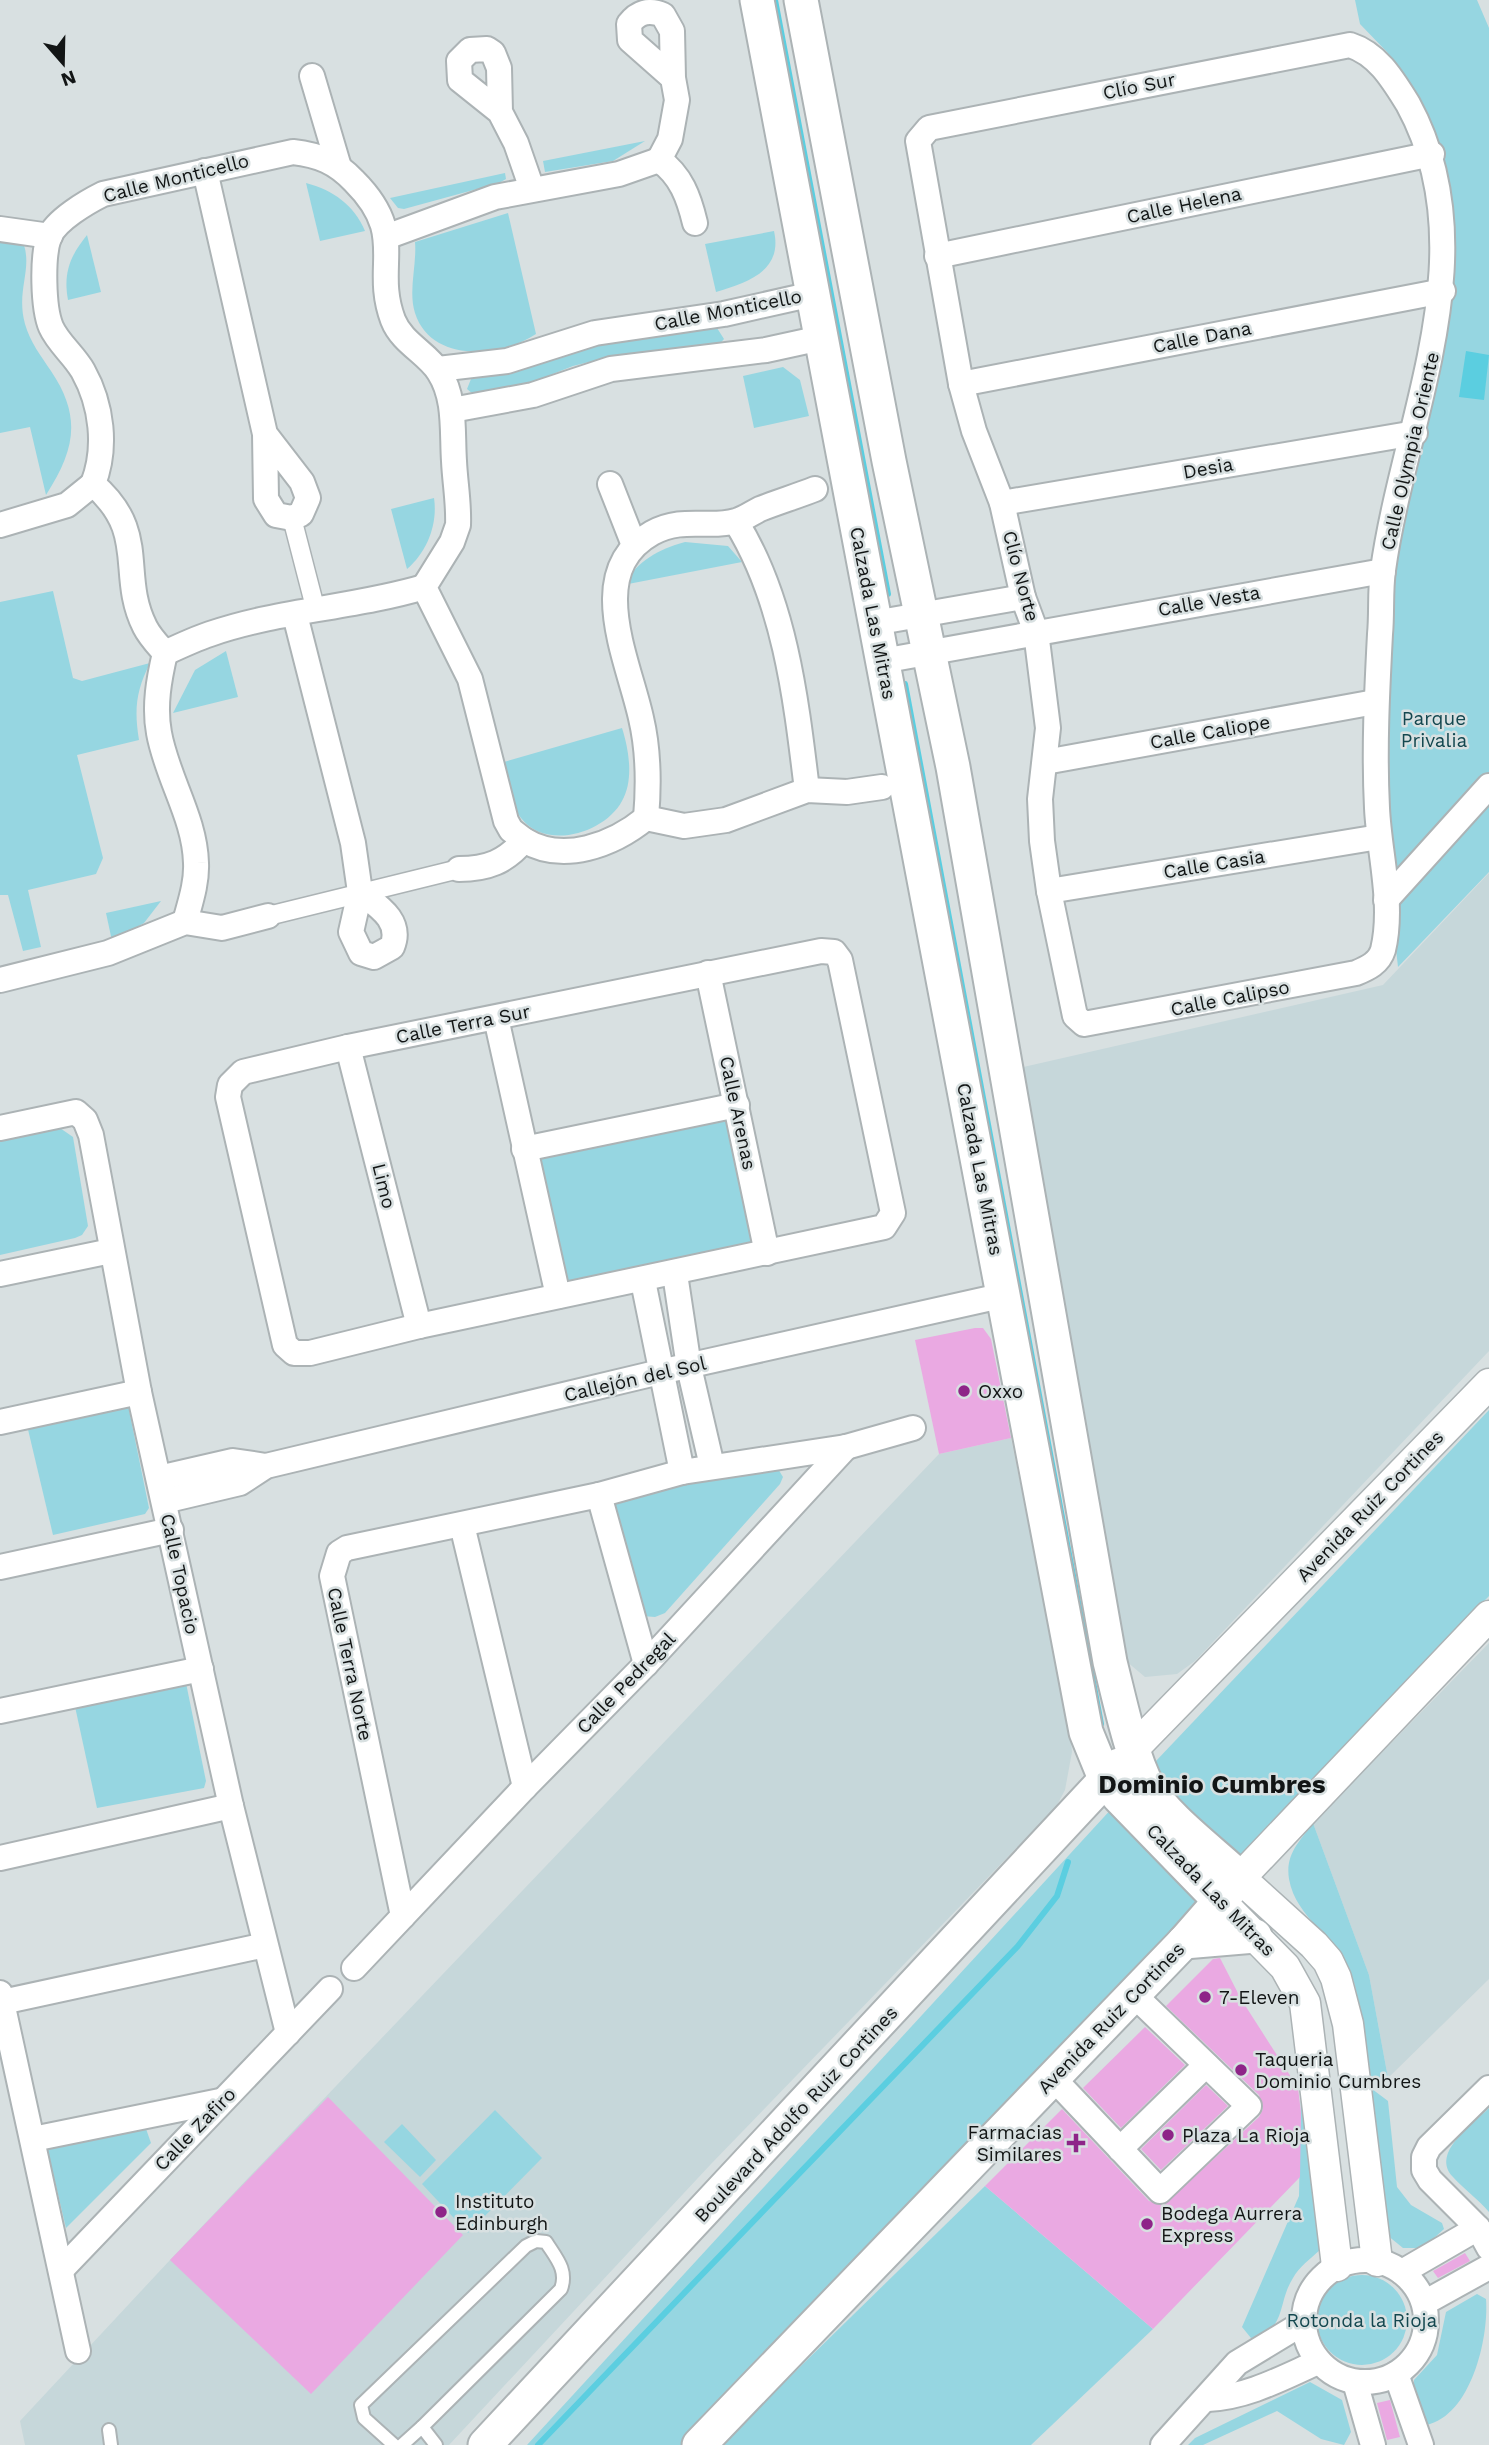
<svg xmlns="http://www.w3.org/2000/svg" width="1489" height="2445" viewBox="0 0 1489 2445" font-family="'Work Sans',sans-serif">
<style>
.built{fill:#c6d7da}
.green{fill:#96d6e1}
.water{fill:#5bcee0}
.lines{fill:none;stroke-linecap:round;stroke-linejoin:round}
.stream{stroke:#5bcee0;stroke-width:6}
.building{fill:#eaa9e2}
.service-casing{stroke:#acb3b5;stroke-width:16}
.pedestrian-casing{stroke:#acb3b5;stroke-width:21}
.minor-casing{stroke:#acb3b5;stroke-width:28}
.tertiary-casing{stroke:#acb3b5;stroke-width:33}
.secondary-casing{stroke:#acb3b5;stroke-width:37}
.service{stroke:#fff;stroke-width:12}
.pedestrian{stroke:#fff;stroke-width:18}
.minor{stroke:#fff;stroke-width:24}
.tertiary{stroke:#fff;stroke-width:30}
.secondary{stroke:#fff;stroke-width:33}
.poi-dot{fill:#8e2488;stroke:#d8e0e1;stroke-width:2.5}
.labels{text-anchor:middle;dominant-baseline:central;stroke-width:5;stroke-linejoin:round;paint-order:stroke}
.street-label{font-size:19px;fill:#121515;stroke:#d8e0e1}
.park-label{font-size:19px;fill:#13474f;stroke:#d8e0e1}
.poi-label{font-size:19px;fill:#121515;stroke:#d8e0e1;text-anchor:start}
.district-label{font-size:26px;font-weight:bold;fill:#121515;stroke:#d8e0e1}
</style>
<rect width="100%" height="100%" fill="#d8e0e1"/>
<!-- built -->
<g class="built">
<polygon points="1489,873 1489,1351 1195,1661 1177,1674 1145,1677 1126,1661 1019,1068 1383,985"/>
<polygon points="1011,1438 1070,1730 1072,1752 1065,1790 1056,1807 711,2164 449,2445 25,2445 20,2421 170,2260 939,1454"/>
<polygon points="1489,1643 1489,1979 1388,2078 1369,1975 1313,1823"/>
</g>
<!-- green -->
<g class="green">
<polygon points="1355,0 1477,0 1489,28 1489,872 1398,967 1381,814 1388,578 1448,277 1409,88 1387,52 1360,24"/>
<polygon points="645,141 613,161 545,172 543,161"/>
<polygon points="505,173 506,179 499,183 404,209 398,208 390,198"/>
<path d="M 306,183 C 333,190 354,205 365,231 L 320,241 Z"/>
<path d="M 508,213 L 536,334 C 500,358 431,363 415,313 C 408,291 417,265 415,242 Z"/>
<path d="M 774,231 C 783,271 748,282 716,292 L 705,244 Z"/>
<path d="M 0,235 L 15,239 L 24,245 C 32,271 16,291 25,324 C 30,342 41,356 51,371 C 82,417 75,450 46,495 L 30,427 L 0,433 Z"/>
<path d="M 87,235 L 101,292 L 68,300 C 63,273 70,256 87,235 Z"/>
<polygon points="717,328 724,339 717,347 613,356 573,366 530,383 473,394 467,389 471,379 511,373 555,356 624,337"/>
<polygon points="783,367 800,380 809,416 754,428 743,376"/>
<path d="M 434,498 C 438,524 427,552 407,569 L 391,509 Z"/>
<path d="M 685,542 L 728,546 L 742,562 L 623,585 C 639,560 657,550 685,542 Z"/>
<path d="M 53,591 L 73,678 L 82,681 L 150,663 C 136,691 134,709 139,740 L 77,755 L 103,858 L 96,874 L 28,890 L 41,947 L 23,951 L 8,895 L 0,895 L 0,602 Z"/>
<polygon points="226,651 238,697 173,713 195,670"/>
<path d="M 622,728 C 629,750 634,780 622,801 C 605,833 546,851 521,818 C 509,802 507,781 504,762 Z"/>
<polygon points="161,901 144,923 112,941 106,913"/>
<polygon points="737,1105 767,1253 558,1296 524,1149"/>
<polygon points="57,1126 73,1137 88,1226 82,1235 75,1238 0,1255 0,1137"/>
<polygon points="127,1400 149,1508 145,1514 53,1535 26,1421"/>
<polygon points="1489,1410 1489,1596 683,2445 527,2445 1137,1781"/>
<polygon points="775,1464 783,1477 780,1484 665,1613 655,1617 642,1616 613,1509 618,1496"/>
<polygon points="186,1683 206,1781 204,1788 97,1808 74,1702"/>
<path d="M 1313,1823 L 1369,1975 L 1388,2078 L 1372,2089 L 1388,2101 L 1397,2187 L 1411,2205 L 1442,2223 L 1444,2229 L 1423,2248 L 1403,2248 L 1387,2235 C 1380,2170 1374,2104 1363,2039 C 1360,2019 1359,1996 1352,1976 C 1339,1939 1296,1919 1289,1879 C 1285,1854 1300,1841 1313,1823 Z"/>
<path d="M 1301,2094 L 1320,2250 C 1310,2259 1299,2267 1293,2278 C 1277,2303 1287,2331 1251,2338 L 1242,2327 L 1299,2196 Z"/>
<path d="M 1489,2108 L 1489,2212 C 1478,2199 1464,2189 1453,2177 C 1430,2153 1473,2124 1489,2108 Z"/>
<polygon points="495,2110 542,2158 468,2233 422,2184"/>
<polygon points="402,2124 436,2160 420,2177 384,2142"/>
<polygon points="145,2126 151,2143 66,2228 46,2144"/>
<polygon points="985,2186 1153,2329 1031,2445 720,2445"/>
<circle cx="1362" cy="2320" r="45"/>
<path d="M 1477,2294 L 1486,2299 C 1489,2338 1471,2416 1426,2425 L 1414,2392 L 1414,2380 L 1437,2355 L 1446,2312 Z"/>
<polygon points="1310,2382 1342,2400 1351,2432 1344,2445 1321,2439 1277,2411 1203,2445 1188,2445 1195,2438"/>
</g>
<!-- water -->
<polygon class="water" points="1466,351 1489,355 1484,400 1459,397"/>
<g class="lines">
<!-- stream -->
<g class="stream">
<polyline points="775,0 888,594"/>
<polyline points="905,684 1101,1724"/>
<polyline points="538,2445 1018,1946 1057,1896 1068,1862"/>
</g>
</g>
<!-- building -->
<g class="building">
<polygon points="975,1328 983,1328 991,1339 1011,1438 939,1454 915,1340"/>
<polygon points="1220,1958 1241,1999 1298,2088 1301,2113 1300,2177 1153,2329 985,2186 1062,2109 1149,2201 1164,2205 1259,2117 1263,2109 1259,2095 1166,2006 1213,1959"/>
<polygon points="1145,2027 1185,2065 1121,2128 1083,2088"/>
<polygon points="1206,2085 1228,2106 1161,2170 1141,2149"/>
<polygon points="328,2097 463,2235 311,2394 170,2260"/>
<polygon points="1465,2253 1470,2261 1438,2278 1433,2271"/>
<polygon points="1390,2400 1400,2437 1387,2440 1377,2403"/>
</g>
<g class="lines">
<defs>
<g id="service">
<polyline points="109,2430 111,2445"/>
<path d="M 394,2445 L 364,2418 L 361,2405 L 526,2246 L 536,2241 L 546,2242 C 556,2258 568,2270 561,2289 L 422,2427 L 436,2445"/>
<polyline points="402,2445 422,2427"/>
</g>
<g id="pedestrian">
<polyline points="292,518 316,611"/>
<polyline points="268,916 459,869"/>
</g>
<g id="minor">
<path d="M 1350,45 C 1378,54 1393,80 1408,104 C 1489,252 1404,418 1383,570 C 1380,591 1382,613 1380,634 C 1377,692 1374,749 1377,808 C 1379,853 1394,904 1383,950 C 1379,963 1368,968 1356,973 L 1084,1024 L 1075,1016 L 1049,891 L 1042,841 L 1040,799 L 1048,728 L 1036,632 L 1023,597 L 1002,503 L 974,431 L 961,384 L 918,141 L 929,128 Z"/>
<polyline points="312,76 338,164"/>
<polyline points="500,112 499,68 493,53 487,49 470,50 459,61 460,80 500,112 516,143 532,189"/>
<path d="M 659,160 L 670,139 L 677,100 L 673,78 L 672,31 L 663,15 C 649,9 638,12 629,24 L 630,40 L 673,78"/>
<path d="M 659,160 C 681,175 689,198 695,223"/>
<polyline points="205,171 265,434 302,482 308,498 301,514 292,518 276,515 266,499 265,434"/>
<polyline points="0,229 50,236"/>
<polyline points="386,237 495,197 619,174 659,160"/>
<polyline points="937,256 1432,154"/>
<polyline points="438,369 507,361 595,333 724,314 813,294"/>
<polyline points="961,384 1443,291"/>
<polyline points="452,410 533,395 611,369 766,350 821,338"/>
<path d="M 93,484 C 107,448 102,405 83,371 C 74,355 58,343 51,327 C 43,308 42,257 49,237 C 56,220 87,202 103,194 L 293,152 C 319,155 336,162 354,181 C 409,236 372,264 393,320 C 402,343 427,353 439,372 C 456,398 452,432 454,461 C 455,483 459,503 458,525 L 452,542 L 424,587 L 470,679 L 506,821 L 511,830 L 524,840"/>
<path d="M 93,484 C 150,533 118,573 145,627 C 150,637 158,645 165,653 C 159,679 154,706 159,733 C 167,778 195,818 196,863 C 197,883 190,903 185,922"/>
<polyline points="610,484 634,545"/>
<polyline points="1002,503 1415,433"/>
<path d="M 736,522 C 785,601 796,699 807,790"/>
<polyline points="0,525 67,505 93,484"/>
<path d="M 295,615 L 353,843 L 360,892 L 351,932 L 361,953 L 374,957 L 392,947 C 403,921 378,906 360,892"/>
<polyline points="874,623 1023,597"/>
<path d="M 165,653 C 180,646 195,639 210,634 C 279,610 354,608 424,587"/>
<polyline points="882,661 1383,571"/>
<polyline points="1045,762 1375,702"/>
<path d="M 646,818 C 649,784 649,752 641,718 C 628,659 584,571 652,533 C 683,516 710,529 736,521 C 744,519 752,513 760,509 C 778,502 797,496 815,489"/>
<path d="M 459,869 C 487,869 506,862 524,840 C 563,864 613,845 646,818 L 684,826 L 726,820 L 807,790 L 847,792 L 882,787"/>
<polyline points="1049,891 1379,837"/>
<polyline points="1386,900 1489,786"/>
<polygon points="821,951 834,952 840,960 893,1213 884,1227 419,1326 310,1353 294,1353 285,1345 228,1097 230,1085 243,1072 348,1047"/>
<polyline points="708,973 767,1253"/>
<polyline points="0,980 108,953 185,922 222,928 268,916"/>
<polyline points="496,1018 558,1296"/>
<polyline points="348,1047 419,1326"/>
<polyline points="0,1128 76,1112 85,1120 91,1135 139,1392 231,1806 288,2033"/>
<polyline points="524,1149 737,1105"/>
<polyline points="0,1274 111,1251"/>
<polyline points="675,1274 689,1367 712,1466"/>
<polyline points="643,1281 682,1472"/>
<polyline points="0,1422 139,1392"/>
<polyline points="159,1478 233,1461 266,1466"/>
<polyline points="599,1495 646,1664"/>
<polyline points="164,1501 240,1483 266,1466 660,1372 1005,1295"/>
<polyline points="462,1525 525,1787"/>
<polyline points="0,1567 171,1530"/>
<polyline points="0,1711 201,1669"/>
<polyline points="0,1858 231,1806"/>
<polyline points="403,1916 332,1576 339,1553 347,1548 599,1495 682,1472 846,1447 913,1428"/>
<polyline points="354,1968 525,1787 646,1664 846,1447"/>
<polyline points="0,1993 78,2351"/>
<polyline points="2,2002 265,1945"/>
<polyline points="1053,2078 1160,2191 1249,2106 1133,1994"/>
<polyline points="1489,2088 1429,2147 1424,2157 1424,2170 1430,2180 1478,2228 1489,2248"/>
<polyline points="33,2139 220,2101"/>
<polyline points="1120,2149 1206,2065"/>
<circle cx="1365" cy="2321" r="61"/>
<polyline points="61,2270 330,1989"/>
<polyline points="1402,2272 1478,2228"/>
<polyline points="1424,2303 1489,2267"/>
<polyline points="1396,2374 1421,2445"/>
<polyline points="1355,2382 1373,2445"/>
<path d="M 1208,2399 C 1248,2397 1282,2378 1318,2362"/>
<polyline points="1163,2445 1237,2363 1303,2323"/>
</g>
<g id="tertiary">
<polyline points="1135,1747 1489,1384"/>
<polyline points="1221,1902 1285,1967 1305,2003 1337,2266"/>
<polyline points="1377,2261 1348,2024 1336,1978 1328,1961 1314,1945 1240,1878 1489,1616"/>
</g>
<g id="secondary">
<polyline points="757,0 1086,1732 1106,1781 1119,1797 1221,1902"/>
<polyline points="1184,1942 1255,1936"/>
<polyline points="485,2445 1119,1765"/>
<path d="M 699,2445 L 1184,1942 L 1240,1878 C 1215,1854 1164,1816 1148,1787 C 1131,1756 1119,1697 1110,1662 L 953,767 L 889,461 L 801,0"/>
</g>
</defs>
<!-- service casing -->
<use href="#service" class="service-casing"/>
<!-- pedestrian casing -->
<use href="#pedestrian" class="pedestrian-casing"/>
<!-- minor casing -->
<use href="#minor" class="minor-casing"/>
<!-- tertiary casing -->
<use href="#tertiary" class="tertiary-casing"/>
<!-- secondary casing -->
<use href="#secondary" class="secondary-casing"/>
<!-- service -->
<use href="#service" class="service"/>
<!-- pedestrian -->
<use href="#pedestrian" class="pedestrian"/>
<!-- minor -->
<use href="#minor" class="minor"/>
<!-- tertiary -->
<use href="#tertiary" class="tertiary"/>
<!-- secondary -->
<use href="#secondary" class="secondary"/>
</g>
<!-- markers -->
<g class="poi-dot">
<circle cx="964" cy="1391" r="7"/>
<circle cx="1205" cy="1997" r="7"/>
<circle cx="1241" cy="2070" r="7"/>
<circle cx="1168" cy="2135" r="7"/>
<path d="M1072.5 2132.5h7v7h7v7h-7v7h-7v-7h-7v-7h7z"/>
<circle cx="441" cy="2212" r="7"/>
<circle cx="1147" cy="2224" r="7"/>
</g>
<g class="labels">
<!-- street labels -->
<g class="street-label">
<text transform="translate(1139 86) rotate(-11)">Clío Sur</text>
<text transform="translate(176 178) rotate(-14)">Calle Monticello</text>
<text transform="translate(1184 205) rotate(-12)">Calle Helena</text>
<text transform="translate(728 310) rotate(-11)">Calle Monticello</text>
<text transform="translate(1202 337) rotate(-11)">Calle Dana</text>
<text transform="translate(1410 451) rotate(-77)">Calle Olympia Oriente</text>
<text transform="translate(1208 468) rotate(-10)">Desia</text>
<text transform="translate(1021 576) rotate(75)">Clío Norte</text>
<text transform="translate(1209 601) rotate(-10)">Calle Vesta</text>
<text transform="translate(873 613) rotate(79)">Calzada Las Mitras</text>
<text transform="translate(1210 732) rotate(-10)">Calle Caliope</text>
<text transform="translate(1214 864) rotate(-9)">Calle Casia</text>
<text transform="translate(1230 998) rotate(-11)">Calle Calipso</text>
<text transform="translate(463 1024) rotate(-11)">Calle Terra Sur</text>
<text transform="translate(738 1113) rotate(78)">Calle Arenas</text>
<text transform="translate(980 1169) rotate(79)">Calzada Las Mitras</text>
<text transform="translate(384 1186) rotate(76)">Limo</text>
<text transform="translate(635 1379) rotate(-13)">Callejón del Sol</text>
<text transform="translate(1370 1506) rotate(-46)">Avenida Ruiz Cortines</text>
<text transform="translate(180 1574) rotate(78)">Calle Topacio</text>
<text transform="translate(350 1664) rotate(78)">Calle Terra Norte</text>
<text transform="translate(626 1683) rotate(-46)">Calle Pedregal</text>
<text transform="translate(1211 1890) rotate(46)">Calzada Las Mitras</text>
<text transform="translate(1111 2018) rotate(-46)">Avenida Ruiz Cortines</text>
<text transform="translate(796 2114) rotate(-47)">Boulevard Adolfo Ruiz Cortines</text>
<text transform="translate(195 2129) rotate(-46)">Calle Zafiro</text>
</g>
<!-- park labels -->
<g class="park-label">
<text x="1434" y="718">Parque<tspan x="1434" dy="22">Privalia</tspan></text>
<text x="1362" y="2320">Rotonda la Rioja</text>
</g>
<!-- poi labels -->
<g class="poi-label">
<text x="978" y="1391">Oxxo</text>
<text x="1219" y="1997">7-Eleven</text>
<text x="1255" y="2059">Taqueria<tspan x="1255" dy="22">Dominio Cumbres</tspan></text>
<text x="1062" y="2132" text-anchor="end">Farmacias<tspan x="1062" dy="22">Similares</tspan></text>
<text x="1182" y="2135">Plaza La Rioja</text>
<text x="455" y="2201">Instituto<tspan x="455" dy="22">Edinburgh</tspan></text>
<text x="1161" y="2213">Bodega Aurrera<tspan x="1161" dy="22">Express</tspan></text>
</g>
<!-- district labels -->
<g class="district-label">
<text x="1212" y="1784">Dominio Cumbres</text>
</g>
</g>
<!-- north arrow -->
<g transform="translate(63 63) rotate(160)" stroke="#d8e0e1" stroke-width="5" paint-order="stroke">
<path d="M0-5L12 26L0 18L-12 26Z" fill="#121515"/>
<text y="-10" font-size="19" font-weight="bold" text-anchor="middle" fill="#121515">N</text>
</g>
</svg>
